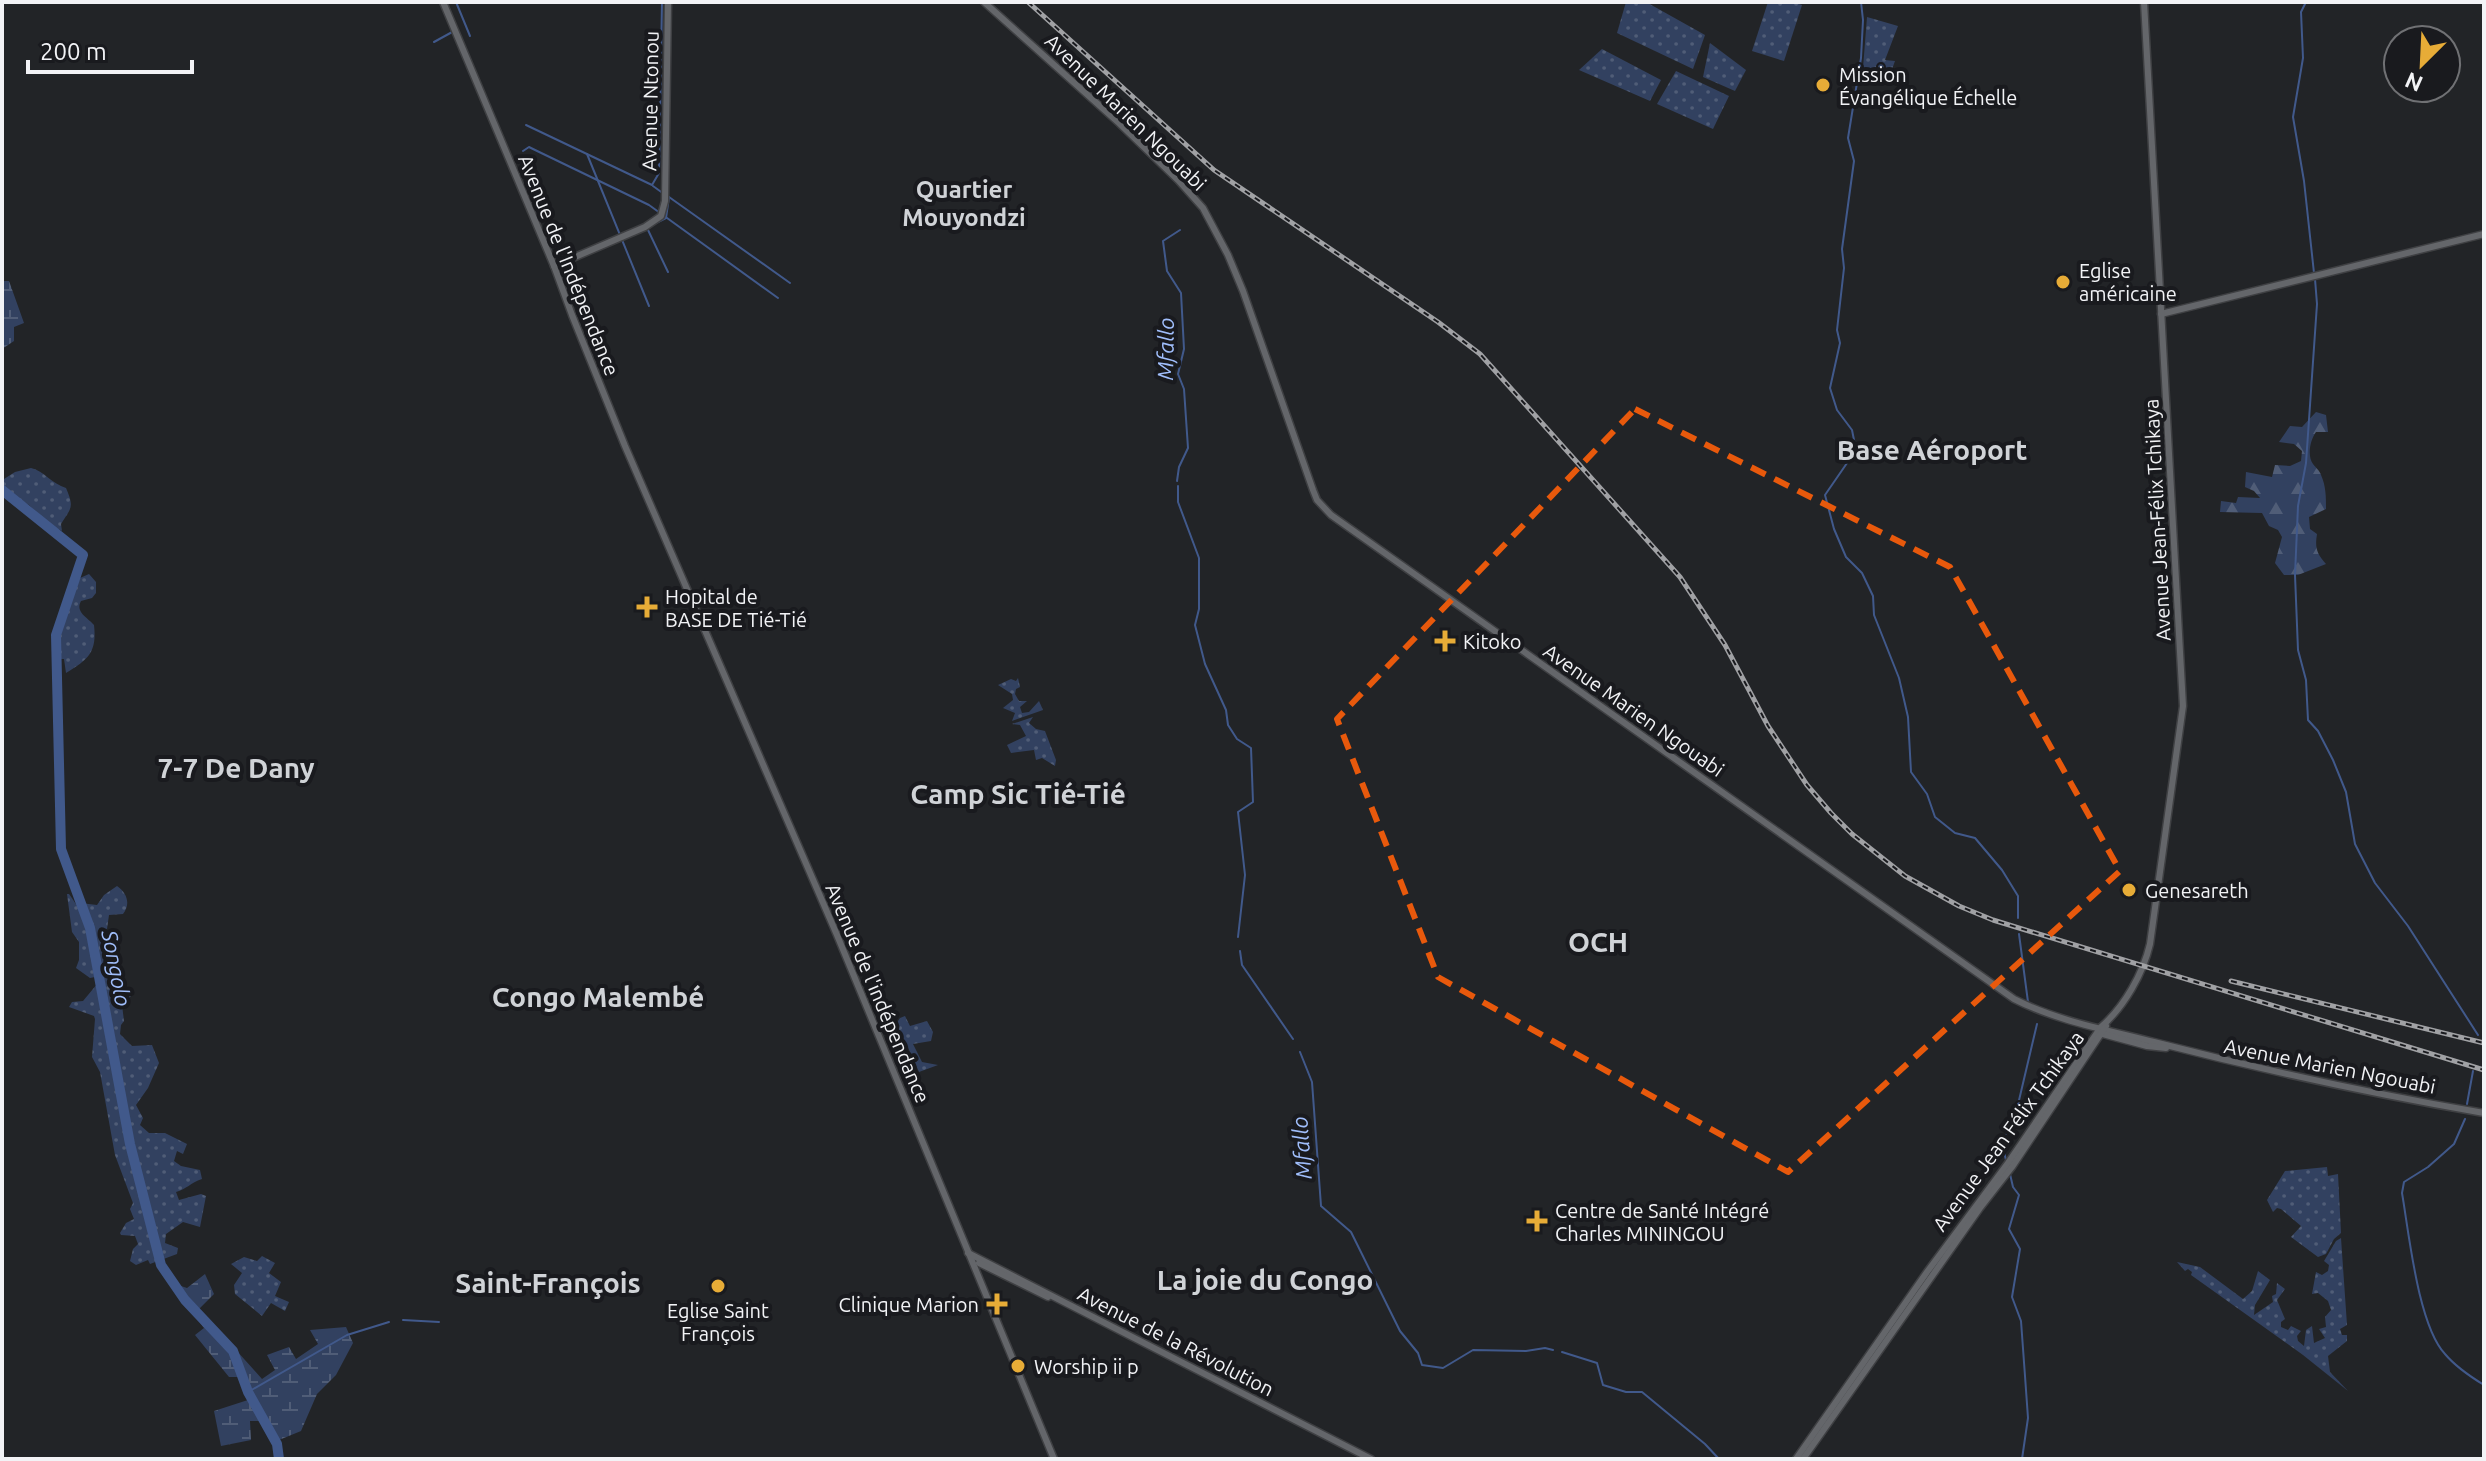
<svg xmlns="http://www.w3.org/2000/svg" width="2486" height="1461" viewBox="0 0 2486 1461" font-family="Ubuntu,sans-serif">
<style>
.grass{fill:url(#grass-dots)}
.forest{fill:url(#forest-firs)}
.wetland{fill:url(#wetland-marsh)}
.lines{fill:none;stroke-linecap:round;stroke-linejoin:round}
.stream{stroke:#41598b;stroke-width:2}
.river{stroke:#41598b;stroke-width:10}
.tertiary-casing{stroke:#3f4043;stroke-width:9}
.tertiary{stroke:#64666a;stroke-width:6}
.rail-casing{stroke:#a0a1a4;stroke-width:5}
.rail{stroke:#191a1e;stroke-width:2;stroke-dasharray:6;stroke-linecap:butt}
.marked{fill:none;stroke:#e8590c;stroke-width:6;stroke-dasharray:16 10;stroke-linejoin:round}
.poi-dot{fill:#e7ac37;stroke:#191a1e;stroke-width:3}
.labels{text-anchor:middle;dominant-baseline:central;stroke-width:8;stroke-linejoin:round;paint-order:stroke}
.poi-label{font-size:20px;fill:#f2f3f6;stroke:#191a1e;text-anchor:start}
.street-label{font-size:20px;fill:#f2f3f6;stroke:#191a1e}
.water-label{font-size:22px;font-style:italic;fill:#a0befb;stroke:#191a1e}
.quarter-label{font-size:24px;font-weight:bold;fill:#d0d3d7;stroke:#191a1e}
.district-label{font-size:28px;font-weight:bold;fill:#d0d3d7;stroke:#191a1e}
</style>
<defs>
<pattern id="grass-dots" width="8" height="8" patternUnits="userSpaceOnUse" patternTransform="scale(2)"><rect width="8" height="8" fill="#324160"/><path d="M2 2h.1M6 6h.1" fill="none" stroke="#505d77" stroke-width="1.8" stroke-linecap="round"/></pattern>
<pattern id="forest-firs" width="22" height="20" patternUnits="userSpaceOnUse" patternTransform="scale(2)"><rect width="22" height="20" fill="#324160"/><path d="M5 1l3.5 6h-7zM16 11l3.5 6h-7z" fill="#505d77"/></pattern>
<pattern id="wetland-marsh" width="20" height="14" patternUnits="userSpaceOnUse" patternTransform="scale(2)"><rect width="20" height="14" fill="#324160"/><path d="M1 5h8M5 5V1M11 12h8M15 12V8" fill="none" stroke="#505d77"/></pattern>
</defs>
<rect width="100%" height="100%" fill="#222427"/>
<!-- grass -->
<g class="grass">
<polygon points="1626,2 1646,2 1705,35 1693,69 1617,33"/>
<polygon points="1768,2 1792,2 1802,5 1784,61 1752,51"/>
<polygon points="1867,17 1898,26 1885,60 1895,61 1887,83 1862,81"/>
<polygon points="1710,43 1746,70 1735,91 1703,77"/>
<polygon points="1602,49 1661,80 1650,101 1579,70"/>
<polygon points="1676,71 1729,96 1713,129 1657,104"/>
<path d="M 31,468 C 44,471 52,484 66,488 C 74,507 72,507 61,524 L 62,531 L 52,526 L 29,505 L 2,488 L 4,479 L 15,472 Z"/>
<path d="M 89,574 L 96,582 L 96,593 L 92,598 L 81,601 C 75,612 87,617 94,625 C 97,652 89,659 66,673 L 64,659 L 58,659 L 58,636 L 80,578 Z"/>
<polygon points="1018,678 1020,687 1016,689 1015,694 1019,701 1027,701 1020,707 1022,713 1029,712 1039,701 1043,710 1012,721 1015,713 1003,708 1013,700 1012,694 998,685 1011,679 1016,681"/>
<polygon points="1033,717 1029,723 1036,729 1045,731 1056,760 1055,766 1042,758 1036,760 1034,750 1011,753 1007,745 1026,736 1020,725 1012,724"/>
<path d="M 117,886 C 127,893 131,904 123,914 L 109,915 L 107,929 L 101,934 L 100,941 L 110,945 L 114,953 L 106,965 L 106,970 L 110,974 L 110,981 L 113,985 L 130,991 L 131,996 L 122,1005 L 124,1021 L 121,1025 L 120,1034 L 132,1046 L 152,1045 L 159,1063 L 148,1088 L 136,1105 L 143,1118 L 140,1125 L 149,1133 L 165,1133 L 187,1144 L 183,1154 L 177,1151 L 174,1161 L 181,1166 L 200,1170 L 202,1179 C 190,1183 187,1189 176,1192 L 179,1200 L 201,1194 L 206,1196 L 200,1227 L 183,1222 L 166,1234 L 165,1243 L 178,1248 L 177,1254 L 150,1264 L 148,1260 L 136,1265 L 130,1261 L 133,1249 L 138,1244 L 135,1236 L 121,1235 L 120,1233 L 126,1223 L 134,1219 L 130,1209 L 133,1203 L 115,1155 L 100,1072 L 92,1057 L 95,1019 L 94,1016 L 69,1007 L 72,1002 L 83,1001 L 98,983 L 95,977 L 90,978 L 76,968 L 79,960 L 79,942 L 72,932 L 67,894 L 69,894 C 78,906 87,922 90,937 C 93,951 92,963 99,977 L 127,1148 L 140,1188 L 143,1184 C 123,1100 106,1016 92,931 L 88,915 L 80,903 L 97,905 L 104,895 Z"/>
<polygon points="905,1016 910,1026 927,1021 933,1032 931,1041 913,1044 922,1062 938,1065 919,1072 906,1043 900,1041 892,1047 887,1032 890,1033 900,1018"/>
<polygon points="2327,1167 2328,1176 2338,1174 2341,1233 2334,1239 2326,1254 2318,1257 2291,1237 2301,1226 2281,1209 2277,1208 2273,1212 2267,1200 2285,1171"/>
<polygon points="2341,1238 2347,1325 2340,1329 2342,1335 2347,1335 2347,1341 2328,1356 2330,1372 2348,1391 2303,1355 2191,1275 2192,1272 2188,1269 2185,1271 2177,1262 2200,1267 2243,1299 2252,1291 2258,1271 2270,1280 2255,1305 2254,1315 2273,1302 2272,1296 2276,1294 2277,1283 2285,1289 2277,1300 2285,1319 2281,1322 2281,1327 2288,1330 2291,1326 2301,1331 2297,1336 2298,1341 2304,1346 2306,1330 2312,1326 2314,1343 2325,1338 2319,1329 2326,1327 2325,1317 2331,1310 2328,1301 2318,1293 2312,1294 2316,1272 2322,1275 2328,1271 2329,1265 2324,1261 2336,1241"/>
<polygon points="262,1256 275,1263 269,1273 281,1282 275,1296 289,1302 285,1311 271,1303 262,1316 235,1294 234,1285 242,1273 231,1264 244,1257 257,1261"/>
</g>
<!-- forest -->
<path class="forest" d="M 2316,412 L 2326,415 L 2328,432 L 2316,432 C 2310,440 2307,456 2313,464 C 2316,468 2320,471 2321,475 C 2326,486 2326,497 2326,509 L 2309,517 L 2310,529 L 2317,534 C 2315,547 2316,553 2326,564 L 2298,575 L 2284,575 L 2275,563 L 2282,537 L 2278,530 L 2269,526 L 2262,513 L 2220,512 L 2221,501 L 2236,503 L 2238,497 L 2260,498 L 2254,491 L 2245,487 L 2246,472 L 2272,477 L 2275,465 L 2290,466 L 2301,461 L 2302,451 L 2294,444 L 2279,442 L 2290,426 L 2302,427 Z"/>
<!-- wetland -->
<g class="wetland">
<polygon points="2,281 9,281 24,323 14,327 14,341 2,349"/>
<polygon points="168,1271 178,1285 187,1288 205,1274 214,1294 199,1309 262,1379 275,1370 267,1355 289,1347 296,1359 318,1344 310,1330 346,1327 353,1343 336,1375 317,1394 301,1431 279,1440 268,1421 250,1421 251,1440 221,1446 214,1411 248,1400 238,1377 229,1377 195,1335 204,1328 164,1273"/>
</g>
<g class="lines">
<!-- stream -->
<g class="stream">
<polyline points="456,2 470,36"/>
<polyline points="1861,2 1863,20 1861,58 1848,138 1854,161 1842,249 1844,268 1837,330 1840,343 1830,388 1837,410 1852,430 1856,450 1825,495 1834,529 1846,557 1862,573 1873,596 1874,615 1899,678 1908,717 1911,772 1927,794 1935,817 1955,833 1975,838 2002,870 2018,896 2018,918"/>
<polyline points="2306,2 2301,12 2303,58 2293,117 2304,181 2314,273"/>
<polyline points="434,42 454,31"/>
<polyline points="526,125 652,185 659,173 662,2"/>
<polyline points="523,151 529,147 533,149 649,205 778,298"/>
<polyline points="587,154 649,306"/>
<polyline points="653,186 664,194"/>
<polyline points="669,197 790,283"/>
<polyline points="654,224 666,218 669,197"/>
<polyline points="648,230 668,272"/>
<polyline points="2315,279 2317,304 2306,463 2298,506 2295,575 2298,650 2306,680 2308,720 2318,731 2333,760 2346,792 2355,844 2375,883 2408,926 2478,1035"/>
<polyline points="1177,481 1179,467 1188,448 1184,389 1178,374 1184,349 1181,293 1167,271 1163,241 1180,230"/>
<polyline points="1178,486 1178,502 1199,558 1199,609 1195,625 1205,664 1226,710 1228,725 1237,739 1251,748 1253,802 1238,812 1245,875 1238,937"/>
<polyline points="2019,934 2028,1002"/>
<polyline points="1240,951 1242,965 1293,1039"/>
<polyline points="1300,1052 1312,1082 1321,1206 1351,1232 1400,1331 1418,1353 1422,1365 1443,1368 1473,1350 1526,1351 1545,1348 1553,1350"/>
<polyline points="2467,1104 2473,1071"/>
<path d="M 2465,1119 L 2454,1144 L 2428,1167 L 2404,1182 L 2402,1193 C 2409,1233 2418,1325 2445,1354 C 2455,1366 2471,1377 2484,1385"/>
<polyline points="2006,1160 2002,1144 2016,1113 2037,1024"/>
<polyline points="2010,1174 2013,1187 2019,1195 2009,1229 2020,1249 2012,1297 2021,1321 2025,1376 2028,1418 2022,1459"/>
<polyline points="403,1320 439,1322"/>
<polyline points="1562,1352 1597,1363 1603,1385 1626,1392 1642,1392 1705,1444 1719,1459"/>
<polyline points="248,1392 347,1335 389,1322"/>
</g>
<!-- river -->
<polyline class="river" points="2,490 83,555 56,635 61,849 90,928 130,1144 161,1265 185,1300 233,1351 248,1392 277,1444 279,1459"/>
<defs>
<g id="tertiary">
<polyline points="443,2 554,266 572,315 625,446 837,935 1054,1459"/>
<path d="M 984,2 L 1119,123 L 1178,180 L 1203,208 L 1228,255 L 1243,291 L 1313,490 L 1317,500 L 1331,515 L 2014,999 C 2057,1021 2108,1030 2154,1042 C 2263,1070 2373,1094 2484,1113"/>
<polyline points="554,266 645,227 661,216 665,201 668,2"/>
<polyline points="2161,314 2484,234"/>
<polyline points="2099,1033 2147,1046 2166,1048"/>
<polyline points="968,1253 1371,1459"/>
<polyline points="979,1263 1048,1297"/>
<path d="M 1796,1459 L 1927,1272 L 2008,1163 L 2101,1027 C 2124,1007 2143,974 2150,944 L 2183,706 L 2144,2"/>
<polyline points="1803,1459 1980,1208 2012,1167 2106,1026"/>
</g>
</defs>
<!-- tertiary casing -->
<use href="#tertiary" class="tertiary-casing"/>
<!-- tertiary -->
<use href="#tertiary" class="tertiary"/>
<defs>
<g id="rail">
<polyline points="1028,2 1214,170 1438,322 1480,354 1680,577 1725,645 1768,726 1807,785 1831,813 1852,834 1905,876 1959,906 1993,920 2484,1070"/>
<polyline points="2231,981 2484,1043"/>
</g>
</defs>
<!-- rail casing -->
<use href="#rail" class="rail-casing"/>
<!-- rail -->
<use href="#rail" class="rail"/>
</g>
<!-- marked area -->
<path class="marked" d="M 1635,409 L 1950,567 L 2120,871 L 1788,1172 L 1438,977 L 1337,719 Z"/>
<!-- markers -->
<g class="poi-dot">
<circle cx="1823" cy="85" r="8"/>
<circle cx="2063" cy="282" r="8"/>
<path d="M643 595h8v8h8v8h-8v8h-8v-8h-8v-8h8z"/>
<path d="M1441 629h8v8h8v8h-8v8h-8v-8h-8v-8h8z"/>
<circle cx="2129" cy="890" r="8"/>
<path d="M1533 1209h8v8h8v8h-8v8h-8v-8h-8v-8h8z"/>
<circle cx="718" cy="1286" r="8"/>
<path d="M993 1292h8v8h8v8h-8v8h-8v-8h-8v-8h8z"/>
<circle cx="1018" cy="1366" r="8"/>
</g>
<g class="labels">
<!-- poi labels -->
<g class="poi-label">
<text x="1839" y="74">Mission<tspan x="1839" dy="23">Évangélique Échelle</tspan></text>
<text x="2079" y="270">Eglise<tspan x="2079" dy="23">américaine</tspan></text>
<text x="665" y="596">Hopital de<tspan x="665" dy="23">BASE DE Tié-Tié</tspan></text>
<text x="1463" y="641">Kitoko</text>
<text x="2145" y="890">Genesareth</text>
<text x="1555" y="1210">Centre de Santé Intégré<tspan x="1555" dy="23">Charles MININGOU</tspan></text>
<text x="979" y="1304" text-anchor="end">Clinique Marion</text>
<text x="718" y="1310" text-anchor="middle">Eglise Saint<tspan x="718" dy="23">François</tspan></text>
<text x="1034" y="1366">Worship ii p</text>
</g>
<!-- street labels -->
<g class="street-label">
<text transform="translate(650 101) rotate(-89)">Avenue Ntonou</text>
<text transform="translate(1126 112) rotate(44)">Avenue Marien Ngouabi</text>
<text transform="translate(569 265) rotate(68)">Avenue de l'Indépendance</text>
<text transform="translate(2157 520) rotate(-93)">Avenue Jean-Félix Tchikaya</text>
<text transform="translate(1634 710) rotate(35)">Avenue Marien Ngouabi</text>
<text transform="translate(878 993) rotate(67)">Avenue de l'indépendance</text>
<text transform="translate(2330 1066) rotate(11)">Avenue Marien Ngouabi</text>
<text transform="translate(2008 1131) rotate(-54)">Avenue Jean Félix Tchikaya</text>
<text transform="translate(1176 1341) rotate(27)">Avenue de la Révolution</text>
</g>
<!-- water labels -->
<g class="water-label">
<text transform="translate(1165 349) rotate(-89)">Mfallo</text>
<text transform="translate(117 968) rotate(79)">Songolo</text>
<text transform="translate(1301 1148) rotate(-94)">Mfallo</text>
</g>
<!-- quarter labels -->
<g class="quarter-label">
<text x="964" y="189">Quartier<tspan x="964" dy="28">Mouyondzi</tspan></text>
</g>
<!-- district labels -->
<g class="district-label">
<text x="1932" y="449">Base Aéroport</text>
<text x="236" y="767">7-7 De Dany</text>
<text x="1018" y="793">Camp Sic Tié-Tié</text>
<text x="1598" y="941">OCH</text>
<text x="598" y="996">Congo Malembé</text>
<text x="1265" y="1279">La joie du Congo</text>
<text x="548" y="1282">Saint-François</text>
</g>
</g>
<!-- border -->
<rect width="2486" height="1461" fill="none" stroke="#f2f3f6" stroke-width="8"/>
<!-- north arrow -->
<g transform="translate(2422 64) rotate(204)"><circle r="38" fill="#191a1e" stroke="#707174" stroke-width="2"/>
<path d="M0-6L14 30L0 20L-14 30Z" fill="#e7ac37"/>
<text y="-12" font-size="22" font-weight="bold" text-anchor="middle" fill="#f2f3f6">N</text>
</g>
<!-- scale -->
<path d="M28 60v12h164v-12" fill="none" stroke="#f2f3f6" stroke-width="4"/>
<text x="40" y="60" font-size="24" fill="#f2f3f6" stroke="#191a1e" stroke-width="6" paint-order="stroke">200 m</text>
</svg>
